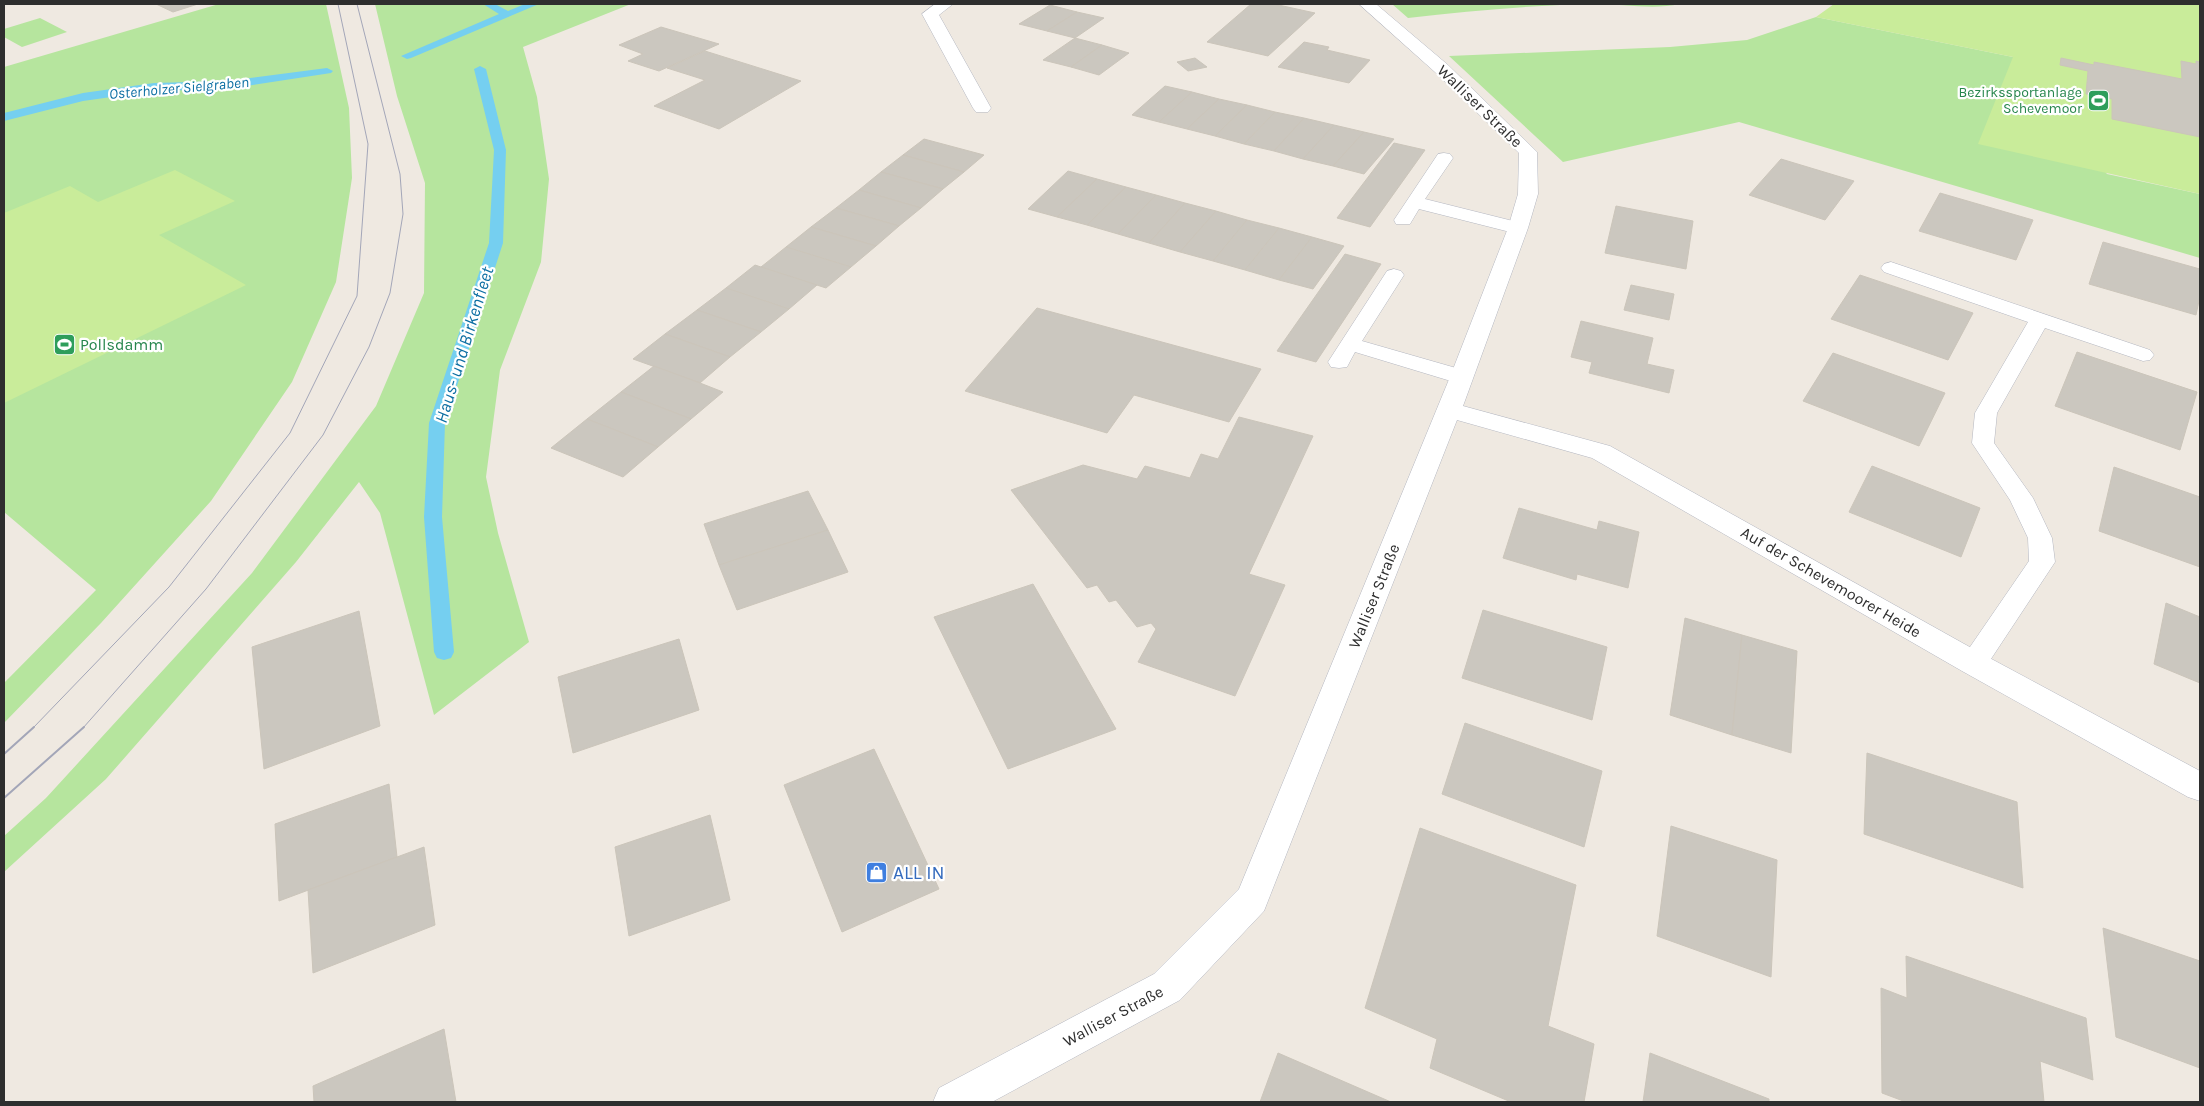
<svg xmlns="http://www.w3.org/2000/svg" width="2204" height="1106" viewBox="0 0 2204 1106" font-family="Karla,sans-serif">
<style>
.green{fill:#b6e59e}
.pitch{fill:#c9ec9a}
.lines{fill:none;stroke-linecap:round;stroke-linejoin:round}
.stream{fill:#75cff0;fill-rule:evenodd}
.building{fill:#cbc7bf;stroke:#cbc5ba}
.lane-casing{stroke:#b4b7c1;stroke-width:1}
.street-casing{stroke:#b4b7c1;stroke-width:1}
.lane{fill:#fff;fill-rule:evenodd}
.street{fill:#fff;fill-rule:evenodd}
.tram-far1{stroke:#a3a6b8;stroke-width:1}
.tram{stroke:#a3a6b8;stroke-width:2}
.labels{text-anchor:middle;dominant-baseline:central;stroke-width:4.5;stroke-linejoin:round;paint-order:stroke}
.far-leisure-label{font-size:14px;fill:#27864d;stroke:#fff;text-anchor:end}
.far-water-label{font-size:15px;font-style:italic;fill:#0d6fa3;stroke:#fff}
.street-label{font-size:16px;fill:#2e2e2e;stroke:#fff}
.leisure-label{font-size:16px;fill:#27864d;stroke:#fff;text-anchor:start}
.water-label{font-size:18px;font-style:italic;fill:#0d6fa3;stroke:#fff}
.near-shop-label{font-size:19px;fill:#366cbe;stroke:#fff;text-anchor:start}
</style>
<rect width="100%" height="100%" fill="#efe9e1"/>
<!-- green -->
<g class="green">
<polygon points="219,4 326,4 349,108 352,178 336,282 292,382 211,501 101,623 4,723 4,683 96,590 4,512 4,67"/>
<polygon points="375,4 631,4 523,47 537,97 549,179 541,262 500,370 486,477 498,533 529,642 434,715 380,513 359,482 296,562 106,779 4,872 4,836 46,798 252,573 376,406 424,293 425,183 397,96"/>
<path d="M 1392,4 L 1680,4 C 1653,10 1623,4 1596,4 C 1533,5 1470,11 1408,18 Z"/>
<polygon points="1816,17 2013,57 2107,174 2200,194 2200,258 1739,122 1563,162 1449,56 1670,47 1747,40"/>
<polygon points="40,18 67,32 22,47 4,37 4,29"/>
</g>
<!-- pitch -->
<g class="pitch">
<polygon points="1834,4 2200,4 2200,194 1978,144 2013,57 1816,17"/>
<polygon points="175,170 235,201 159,235 246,285 4,403 4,213 70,186 98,202"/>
</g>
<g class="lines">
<!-- stream -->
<g class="stream">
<polygon points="483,4 495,4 508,11 525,4 539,4 411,58 407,59 401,56 499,14"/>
<polygon points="480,66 486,69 506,150 503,243 445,423 442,517 454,652 451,658 444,660 437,658 434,652 424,517 429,423 489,243 494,150 474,69"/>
<polygon points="327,68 333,71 331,73 227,89 154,91 83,101 4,121 4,113 83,93 154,83 227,81"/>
</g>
</g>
<!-- building -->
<g class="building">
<polygon points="156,4 198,4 173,12"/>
<polygon points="1251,4 1274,4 1315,13 1268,56 1207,42"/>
<polygon points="1050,5 1077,12 1047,31 1019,24"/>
<polygon points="1077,12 1104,18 1075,38 1047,31"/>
<polygon points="661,27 719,44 659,71 628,61 643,54 619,45"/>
<polygon points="1075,38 1102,45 1071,67 1043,60"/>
<polygon points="1304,42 1329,47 1327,50 1370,60 1349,83 1278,67"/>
<polygon points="1102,45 1129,53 1099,75 1071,67"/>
<polygon points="705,51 801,81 719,129 654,106 705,80 667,68"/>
<polygon points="1195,58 1207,67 1188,71 1177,62"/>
<polygon points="2061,58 2094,65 2094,62 2182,79 2181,61 2196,64 2196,61 2200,62 2200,137 2112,119 2112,99 2086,94 2088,71 2060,65"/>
<polygon points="1165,86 1192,92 1159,122 1132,115"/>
<polygon points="1192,92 1219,99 1187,129 1159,122"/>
<polygon points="1219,99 1247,105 1215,136 1187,129"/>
<polygon points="1247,105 1275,112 1244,144 1215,136"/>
<polygon points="1275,112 1304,118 1274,151 1244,144"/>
<polygon points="1304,118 1334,125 1303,159 1274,151"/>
<polygon points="1334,125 1364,132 1333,166 1303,159"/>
<polygon points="1364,132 1394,139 1364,174 1333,166"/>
<polygon points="924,139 984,155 964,172 903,155"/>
<polygon points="1394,143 1425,150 1370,227 1337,218"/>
<polygon points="903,155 964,172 943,189 881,172"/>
<polygon points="1781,159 1854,181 1825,220 1749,195"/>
<polygon points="1068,171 1097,179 1057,217 1028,209"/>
<polygon points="881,172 943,189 921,208 859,190"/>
<polygon points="1097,179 1126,187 1087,225 1057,217"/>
<polygon points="1126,187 1156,195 1118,234 1087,225"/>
<polygon points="859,190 921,208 899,226 836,208"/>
<polygon points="1940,193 2033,220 2016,260 1919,231"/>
<polygon points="1156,195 1185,203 1149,243 1118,234"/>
<polygon points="1185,203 1216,211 1180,252 1149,243"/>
<polygon points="1616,206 1693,221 1686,269 1605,253"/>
<polygon points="836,208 899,226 876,246 811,227"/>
<polygon points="1216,211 1247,220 1213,261 1180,252"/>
<polygon points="1247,220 1279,228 1245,270 1213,261"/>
<polygon points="811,227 876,246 851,267 786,247"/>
<polygon points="1279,228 1312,237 1279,280 1245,270"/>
<polygon points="1312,237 1344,246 1313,289 1279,280"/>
<polygon points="2103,242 2200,269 2200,296 2196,315 2089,284"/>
<polygon points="786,247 851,267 826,288 761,267"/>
<polygon points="1345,254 1381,264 1316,362 1277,351"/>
<polygon points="755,265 761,267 817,285 789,309 726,288"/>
<polygon points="1860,275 1973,313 1948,360 1831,319"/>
<polygon points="1631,285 1674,294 1669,320 1624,310"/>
<polygon points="726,288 789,309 761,332 697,310"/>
<polygon points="1037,308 1261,369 1229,422 1134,395 1107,433 965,391"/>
<polygon points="697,310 761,332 730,357 665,334"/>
<polygon points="1581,321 1653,338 1647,364 1674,370 1669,393 1589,373 1592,362 1571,357"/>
<polygon points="665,334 730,357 700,383 633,359"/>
<polygon points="2077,352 2197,392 2180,450 2055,406"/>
<polygon points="1833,353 1945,393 1919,446 1803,401"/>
<polygon points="654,366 700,383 723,392 691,419 621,392"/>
<polygon points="621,392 691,419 658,447 587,419"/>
<polygon points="1239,417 1313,436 1249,574 1285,585 1235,696 1138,662 1156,629 1151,623 1137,627 1116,600 1109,602 1097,585 1087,588 1011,490 1083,465 1137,479 1145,466 1190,478 1201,454 1218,459"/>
<polygon points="587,419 658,447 623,477 551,448"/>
<polygon points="1872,466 1980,508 1961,557 1849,512"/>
<polygon points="2114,467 2200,497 2200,567 2099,531"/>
<polygon points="808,491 828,530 719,565 704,524"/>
<polygon points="1519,508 1597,530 1599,521 1639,532 1628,588 1577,574 1576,580 1503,558"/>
<polygon points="828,530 848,572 737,610 719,565"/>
<polygon points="1033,584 1116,729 1008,769 934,617"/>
<polygon points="2166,603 2200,617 2200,683 2154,664"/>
<polygon points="1483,610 1607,647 1592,720 1462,678"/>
<polygon points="359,611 380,726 264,769 252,647"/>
<polygon points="1685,618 1742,635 1732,735 1670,715"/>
<polygon points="1742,635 1797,651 1791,753 1732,735"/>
<polygon points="679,639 699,710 573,753 558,677"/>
<polygon points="1465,723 1602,771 1584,847 1442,794"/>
<polygon points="874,749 939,889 842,932 784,785"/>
<polygon points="1867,753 2017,802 2023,888 1864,834"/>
<polygon points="389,784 397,857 279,901 275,824"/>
<polygon points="710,815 730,900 629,936 615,847"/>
<polygon points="1671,826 1777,860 1771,977 1657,936"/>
<polygon points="1420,828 1576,885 1548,1026 1594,1044 1584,1102 1511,1102 1430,1068 1437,1039 1365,1008"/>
<polygon points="424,847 435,925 313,973 308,890"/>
<polygon points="2103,928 2200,961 2200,1068 2116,1037"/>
<polygon points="1906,956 2086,1018 2093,1080 2040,1061 2044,1102 1906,1102 1882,1093 1881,988 1907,998"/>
<polygon points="444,1029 456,1102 314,1102 313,1086"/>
<polygon points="1278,1053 1391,1102 1260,1102"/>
<polygon points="1650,1053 1769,1099 1769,1102 1643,1102"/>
</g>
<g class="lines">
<defs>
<g id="lane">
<polygon points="1444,153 1450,154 1453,158 1425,199 1525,224 1527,228 1525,232 1518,234 1419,209 1410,224 1396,224 1394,220 1438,154"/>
<polygon points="1891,262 2150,350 2154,355 2150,360 2143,361 2045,328 1997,413 1994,443 2033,498 2052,538 2055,562 1983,671 1973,674 1963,671 1959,663 2029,561 2028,538 2010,500 1972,443 1975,413 2028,322 1884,272 1881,268 1884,264"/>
<polygon points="1394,269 1401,271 1404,275 1362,341 1470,372 1473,377 1470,382 1462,384 1454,382 1355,352 1347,367 1339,368 1331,367 1328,362 1387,271"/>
</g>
<g id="street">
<polygon points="935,4 953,4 939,15 991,108 988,112 976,112 973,108 922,14"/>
<polygon points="1359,4 1376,4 1448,65 1537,152 1538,194 1528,228 1463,406 1610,446 1984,655 2200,771 2200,801 2188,797 1962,671 1592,458 1457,420 1264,911 1180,1000 992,1102 933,1102 939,1088 1154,974 1239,889 1450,377 1508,228 1518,194 1519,153 1436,73"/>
</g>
</defs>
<!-- lane casing -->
<use href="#lane" class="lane-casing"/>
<!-- street casing -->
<use href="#street" class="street-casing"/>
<!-- lane -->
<use href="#lane" class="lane"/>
<!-- street -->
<use href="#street" class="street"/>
<!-- tram-far1 -->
<g class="tram-far1">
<polyline points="33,728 169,587 290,433 357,296 368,144 338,4"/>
<polyline points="83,728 206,589 323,435 369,347 390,293 403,214 400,174 357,4"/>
</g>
<!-- tram -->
<g class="tram">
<polyline points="4,754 34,727"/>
<polyline points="4,798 84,727"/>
</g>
</g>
<!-- icons -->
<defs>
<symbol id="stadium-square" viewBox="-11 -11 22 22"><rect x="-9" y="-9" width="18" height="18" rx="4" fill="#2e9e5b" stroke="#fff"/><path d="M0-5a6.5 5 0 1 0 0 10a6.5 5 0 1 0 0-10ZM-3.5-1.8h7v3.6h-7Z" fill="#fff"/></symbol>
<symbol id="shop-square" viewBox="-11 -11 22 22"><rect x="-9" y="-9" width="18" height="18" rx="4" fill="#3f7fe0" stroke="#fff"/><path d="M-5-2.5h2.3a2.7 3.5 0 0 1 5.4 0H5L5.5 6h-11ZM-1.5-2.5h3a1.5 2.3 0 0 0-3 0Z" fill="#fff"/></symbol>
</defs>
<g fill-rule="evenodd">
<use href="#stadium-square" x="2086" y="88" width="25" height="25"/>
<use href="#stadium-square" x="52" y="332" width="25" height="25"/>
<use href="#shop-square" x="864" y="860" width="25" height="25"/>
</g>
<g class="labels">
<!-- far-leisure labels -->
<g class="far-leisure-label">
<text x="2082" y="92">Bezirkssportanlage<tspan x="2082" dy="16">Schevemoor</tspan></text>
</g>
<!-- far-water labels -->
<g class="far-water-label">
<text transform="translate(179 88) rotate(-5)">Osterholzer Sielgraben</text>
</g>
<!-- street labels -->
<g class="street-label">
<text transform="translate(1480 106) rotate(44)">Walliser Straße</text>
<text transform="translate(1831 582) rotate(30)">Auf der Schevemoorer Heide</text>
<text transform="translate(1374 596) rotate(-68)">Walliser Straße</text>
<text transform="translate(1113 1016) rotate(-28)">Walliser Straße</text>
</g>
<!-- leisure labels -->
<g class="leisure-label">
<text x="80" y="344">Pollsdamm</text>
</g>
<!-- water labels -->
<g class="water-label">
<text transform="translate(464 345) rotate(-73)">Haus- und Birkenfleet</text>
</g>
<!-- near-shop labels -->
<g class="near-shop-label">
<text x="893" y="873">ALL IN</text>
</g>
</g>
<!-- border -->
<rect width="2204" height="1106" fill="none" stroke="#2e2e2e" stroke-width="10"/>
</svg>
